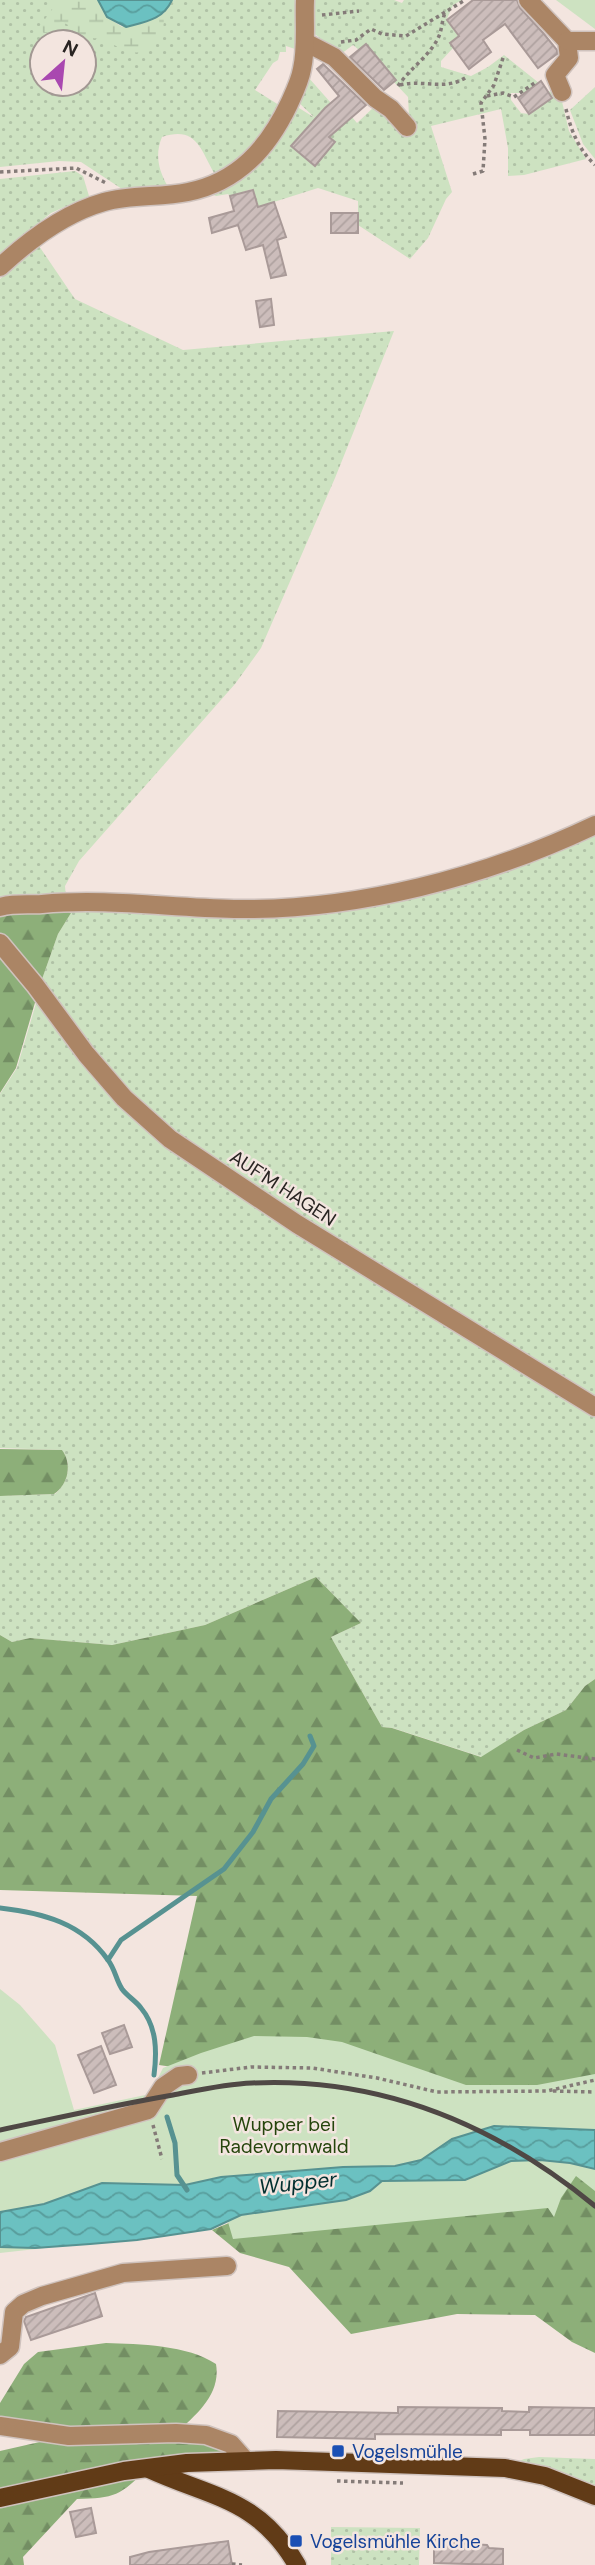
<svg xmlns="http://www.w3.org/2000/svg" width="595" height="2565" viewBox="0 0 595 2565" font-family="'DM Sans',sans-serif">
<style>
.grass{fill:url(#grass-dots);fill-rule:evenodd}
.forest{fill:url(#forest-firs)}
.wetland{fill:url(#wetland-marsh)}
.park{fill:#cde2c1}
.water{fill:url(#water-waves);stroke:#579291;stroke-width:2}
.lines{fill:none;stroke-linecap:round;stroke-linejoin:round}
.stream{stroke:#579291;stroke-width:5}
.building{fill:url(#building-hatch);stroke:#a99a98;stroke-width:2}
.minor-casing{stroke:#cfc2bd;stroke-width:21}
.major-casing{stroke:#cfc2bd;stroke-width:21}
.path{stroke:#847b78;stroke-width:3.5;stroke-dasharray:3.5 3.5;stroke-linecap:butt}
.minor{stroke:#ab8565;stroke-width:18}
.major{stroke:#613b17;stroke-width:18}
.rail{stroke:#4f4845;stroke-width:5}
.transit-dot{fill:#1a4fb4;stroke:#f3e5df;stroke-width:2.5}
.labels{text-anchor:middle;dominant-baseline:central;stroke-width:5;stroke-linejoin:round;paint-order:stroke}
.street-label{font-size:19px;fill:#292422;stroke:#f3e5df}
.park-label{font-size:19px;fill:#25450c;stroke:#f3e5df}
.transit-label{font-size:19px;fill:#164399;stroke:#f3e5df;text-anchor:start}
.water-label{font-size:21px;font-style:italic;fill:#033030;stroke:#f3e5df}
</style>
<defs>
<pattern id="grass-dots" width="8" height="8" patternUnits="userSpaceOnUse" patternTransform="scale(1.75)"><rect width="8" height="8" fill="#cde2c1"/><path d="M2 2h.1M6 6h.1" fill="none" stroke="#b0c2a6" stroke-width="1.8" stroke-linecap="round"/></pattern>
<pattern id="forest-firs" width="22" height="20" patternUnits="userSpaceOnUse" patternTransform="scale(1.75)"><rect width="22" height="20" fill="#8daf79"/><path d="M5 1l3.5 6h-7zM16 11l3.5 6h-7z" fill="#738e63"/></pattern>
<pattern id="wetland-marsh" width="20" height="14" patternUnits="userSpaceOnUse" patternTransform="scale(1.75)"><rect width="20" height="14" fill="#cde2c1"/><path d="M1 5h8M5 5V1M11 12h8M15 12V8" fill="none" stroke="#b0c2a6"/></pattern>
<pattern id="water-waves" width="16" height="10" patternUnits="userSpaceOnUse" patternTransform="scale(1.75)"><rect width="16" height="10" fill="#6bc1c1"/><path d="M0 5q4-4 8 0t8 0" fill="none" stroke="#589d9c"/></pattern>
<pattern id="building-hatch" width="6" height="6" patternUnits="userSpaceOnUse" patternTransform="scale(1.75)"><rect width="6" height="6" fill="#ccbdbb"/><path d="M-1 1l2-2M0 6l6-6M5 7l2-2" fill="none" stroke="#afa2a0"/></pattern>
</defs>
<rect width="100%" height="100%" fill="#f3e5df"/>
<!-- grass -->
<g class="grass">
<path d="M 0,0 L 98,0 L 113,22 L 122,27 L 163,14 L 172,0 L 301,0 L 298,50 L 286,46 L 286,52 L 280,52 L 278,60 L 273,63 L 255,90 L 279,105 L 268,128 L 236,164 L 214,173 C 200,148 196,126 162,137 C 155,154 158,169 167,185 L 122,189 L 81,162 L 59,161 L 0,167 ZM 42,42 L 84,42 L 84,84 L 42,84 Z"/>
<polygon points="308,0 394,0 402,3 404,0 462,0 453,5 447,19 459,36 450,43 453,48 441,61 441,67 471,76 488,67 504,55 539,83 525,93 511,93 511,100 521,113 529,114 552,98 548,91 554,93 559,89 569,131 586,159 524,175 508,176 508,148 501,109 431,126 452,192 446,199 428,238 410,259 358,225 358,201 318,188 258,207 252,189 230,196 228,194 216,196 207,192 292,109 299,108 315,118 296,100 308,77 331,103 326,107 341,126 352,117 357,123 375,106 390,114 406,137 410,135 408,97 394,82 396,80 366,44 359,50 353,45 341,54 308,29"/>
<polygon points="595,87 595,159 583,144 570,110"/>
<polygon points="75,171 83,176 89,196 51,213 0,254 0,179"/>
<polygon points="39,246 75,299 183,350 394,331 335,478 261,648 235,684 79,861 65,886 66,898 0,907 0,279"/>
<polygon points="595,826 595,1399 301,1218 174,1134 129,1095 41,982 58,934 71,913 69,905 375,899"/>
<path d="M 37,1000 C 77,1051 114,1105 166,1145 L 595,1416 L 595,1679 L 585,1686 L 566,1710 L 524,1730 L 482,1757 L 393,1728 L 382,1727 L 331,1637 L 361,1623 L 316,1577 L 205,1625 L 112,1645 L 30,1638 L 12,1642 L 0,1635 L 0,1496 L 55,1494 C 68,1483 73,1464 62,1450 L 0,1448 L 0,1094 L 17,1068 Z"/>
<polygon points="539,2457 595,2459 595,2496 505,2468 524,2459"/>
<polygon points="331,2527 420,2528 419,2565 331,2565"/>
</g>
<!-- forest -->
<g class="forest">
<polygon points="54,907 71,913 58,934 41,982 16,1068 0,1093 0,914"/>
<path d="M 0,1449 L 62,1450 C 72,1463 69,1484 54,1494 L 0,1496 Z"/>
<polygon points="316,1577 361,1623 331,1637 382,1727 392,1728 481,1757 524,1730 566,1710 585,1686 595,1679 595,2129 159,2065 197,1896 0,1890 0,1635 12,1642 30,1638 112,1645 205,1625"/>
<polygon points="595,2170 595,2353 572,2342 535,2315 457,2314 351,2334 289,2267 240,2253 212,2230 241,2218"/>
<path d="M 106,2343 C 139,2344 188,2345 216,2364 C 221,2394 197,2414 177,2432 L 206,2435 L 245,2460 L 147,2468 C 121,2496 114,2498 77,2499 L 23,2557 L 24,2565 L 0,2565 L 0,2451 L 66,2436 L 0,2426 L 0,2403 L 24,2364 L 38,2352 Z"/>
</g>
<!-- wetland -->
<path class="wetland" d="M 59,0 L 98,0 L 107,17 L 122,27 L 153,20 L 163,14 C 165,23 163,33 157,41 C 133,69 115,37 90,38 C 84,38 79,41 73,41 L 73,28 L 63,22 L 58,23 L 52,32 L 44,33 L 40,30 L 40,26 Z"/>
<!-- park -->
<g class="park">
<polygon points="556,0 595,0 595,29"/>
<polygon points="0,1989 20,2005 55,2045 74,2110 150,2094 163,2068 201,2053 254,2036 307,2037 342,2042 466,2085 537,2085 595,2074 595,2191 576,2176 561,2198 554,2217 548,2208 233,2239 228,2222 171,2234 0,2253"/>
</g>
<!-- water -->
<g class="water">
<path d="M 98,0 L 172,0 C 163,20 145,22 126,27 L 107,17 Z"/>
<polygon points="494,2126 595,2130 595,2169 570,2163 540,2160 511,2161 465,2180 382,2181 370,2191 346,2200 241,2215 211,2229 137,2240 90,2244 35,2248 0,2247 0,2212 44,2204 102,2183 185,2185 221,2177 343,2167 395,2166 421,2160 452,2139"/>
</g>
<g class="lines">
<!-- stream -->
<g class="stream">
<path d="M 0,1908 C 43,1913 82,1923 108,1960 C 115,1969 116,1980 122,1989 C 127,1996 136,2001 141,2008 C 157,2027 157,2052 154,2075"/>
<polyline points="108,1960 121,1940 224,1869 253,1832 271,1799 303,1764 314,1746 310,1736"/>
<polyline points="167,2117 175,2143 177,2175 187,2190"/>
</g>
</g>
<!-- building -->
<g class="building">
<polygon points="473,0 517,0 520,8 544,34 557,50 557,54 538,68 505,24 483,40 491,52 469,69 450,43 459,36 447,20"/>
<polygon points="366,44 396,80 384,90 350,57"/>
<polygon points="323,64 366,105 329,137 335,142 315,166 291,146 325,108 339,96 317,69"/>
<polygon points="541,81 552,98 529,114 518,98"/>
<polygon points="253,190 258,207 274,202 286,237 277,240 286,275 271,278 263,245 246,250 238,225 212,233 209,218 234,211 230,196"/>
<rect x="331" y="213" width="27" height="20"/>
<polygon points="271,299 274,325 260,327 256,301"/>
<polygon points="124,2025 132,2047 110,2054 102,2033"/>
<polygon points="101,2046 116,2085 94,2093 78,2055"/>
<polygon points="95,2293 102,2316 31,2340 24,2321 26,2317"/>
<polygon points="398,2407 502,2408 502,2411 529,2412 529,2407 595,2408 595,2435 530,2435 530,2430 501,2430 501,2435 375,2434 375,2439 277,2437 278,2411 398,2413"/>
<polygon points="91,2508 96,2533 76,2537 70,2512"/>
<polygon points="434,2539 455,2539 455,2543 487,2545 489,2548 503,2549 503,2565 434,2563"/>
<polygon points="228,2541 232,2565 130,2565 130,2557 149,2552"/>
</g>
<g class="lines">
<defs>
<g id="minor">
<polyline points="528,0 567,41 569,58 555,75 562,92"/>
<polyline points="567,41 595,41"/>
<polyline points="305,42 334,57 375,98 391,109 407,127"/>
<path d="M 0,267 C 29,240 65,213 104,202 C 132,194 160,198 188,192 C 238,182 268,148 289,104 C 294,93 300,81 302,69 C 307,47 304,23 305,0"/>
<path d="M 0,907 C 13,903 28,905 42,904 C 107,898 170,908 234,909 C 356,911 486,877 595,825"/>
<polyline points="0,943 35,985 86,1054 124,1098 170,1139 297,1224 595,1407"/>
<polyline points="0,2152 148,2110 163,2087 179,2076 188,2075"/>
<polyline points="0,2355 10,2347 14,2312 23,2304 42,2296 123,2273 227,2266"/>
<polyline points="0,2426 69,2436 176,2433 206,2435 231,2444 245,2460"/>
</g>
<g id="major">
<path d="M 149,2469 C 212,2498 258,2498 297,2565"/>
<polyline points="0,2498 124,2471 187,2463 276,2460 505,2468 545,2476 595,2496"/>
</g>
</defs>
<!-- minor casing -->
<use href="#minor" class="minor-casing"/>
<!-- major casing -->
<use href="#major" class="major-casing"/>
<!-- path -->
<g class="path">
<polyline points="322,15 359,11"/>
<polyline points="341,42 356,40 371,29 382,34 406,36 465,0"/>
<path d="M 400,85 C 424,79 446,92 468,76"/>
<path d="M 398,86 C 410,68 431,55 439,36 C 442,29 442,20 445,13"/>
<polyline points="487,96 503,93 514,97 536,82"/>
<path d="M 566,109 C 571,131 579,150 595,165"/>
<polyline points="0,172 76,168 106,183"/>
<polyline points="473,174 483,171 485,139 481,103 494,85 504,55"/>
<polyline points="517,1750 534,1758 556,1754 595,1759"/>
<polyline points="202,2073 251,2067 312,2068 377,2078 437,2092 547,2091 595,2080"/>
<polyline points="553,2091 595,2092"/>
<polyline points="153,2125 162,2159"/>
<polyline points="337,2481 403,2483"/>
<polyline points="232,2564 242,2565"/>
</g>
<!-- minor -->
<use href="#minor" class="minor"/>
<!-- major -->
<use href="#major" class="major"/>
<!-- rail -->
<path class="rail" d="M 0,2130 C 57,2118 115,2105 173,2095 C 199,2090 225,2084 252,2083 C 381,2077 496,2125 595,2206"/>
</g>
<!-- markers -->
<g class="transit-dot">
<rect x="331" y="2444" width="14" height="14" rx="3.5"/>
<rect x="289" y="2534" width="14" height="14" rx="3.5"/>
</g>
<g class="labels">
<!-- street labels -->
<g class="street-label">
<text transform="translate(283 1188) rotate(33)">AUF'M HAGEN</text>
</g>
<!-- park labels -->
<g class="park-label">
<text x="284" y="2124">Wupper bei<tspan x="284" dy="22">Radevormwald</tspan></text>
</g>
<!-- transit labels -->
<g class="transit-label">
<text x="352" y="2451">Vogelsmühle</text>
<text x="310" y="2541">Vogelsmühle Kirche</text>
</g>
<!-- water labels -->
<g class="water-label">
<text transform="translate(298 2183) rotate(-6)">Wupper</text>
</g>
</g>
<!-- north arrow -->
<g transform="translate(63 63) rotate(27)"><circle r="33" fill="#f3e5df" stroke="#a29893" stroke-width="2"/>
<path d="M0-5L12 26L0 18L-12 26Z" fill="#a948b0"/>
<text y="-10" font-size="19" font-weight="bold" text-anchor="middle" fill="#292422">N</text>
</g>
</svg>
